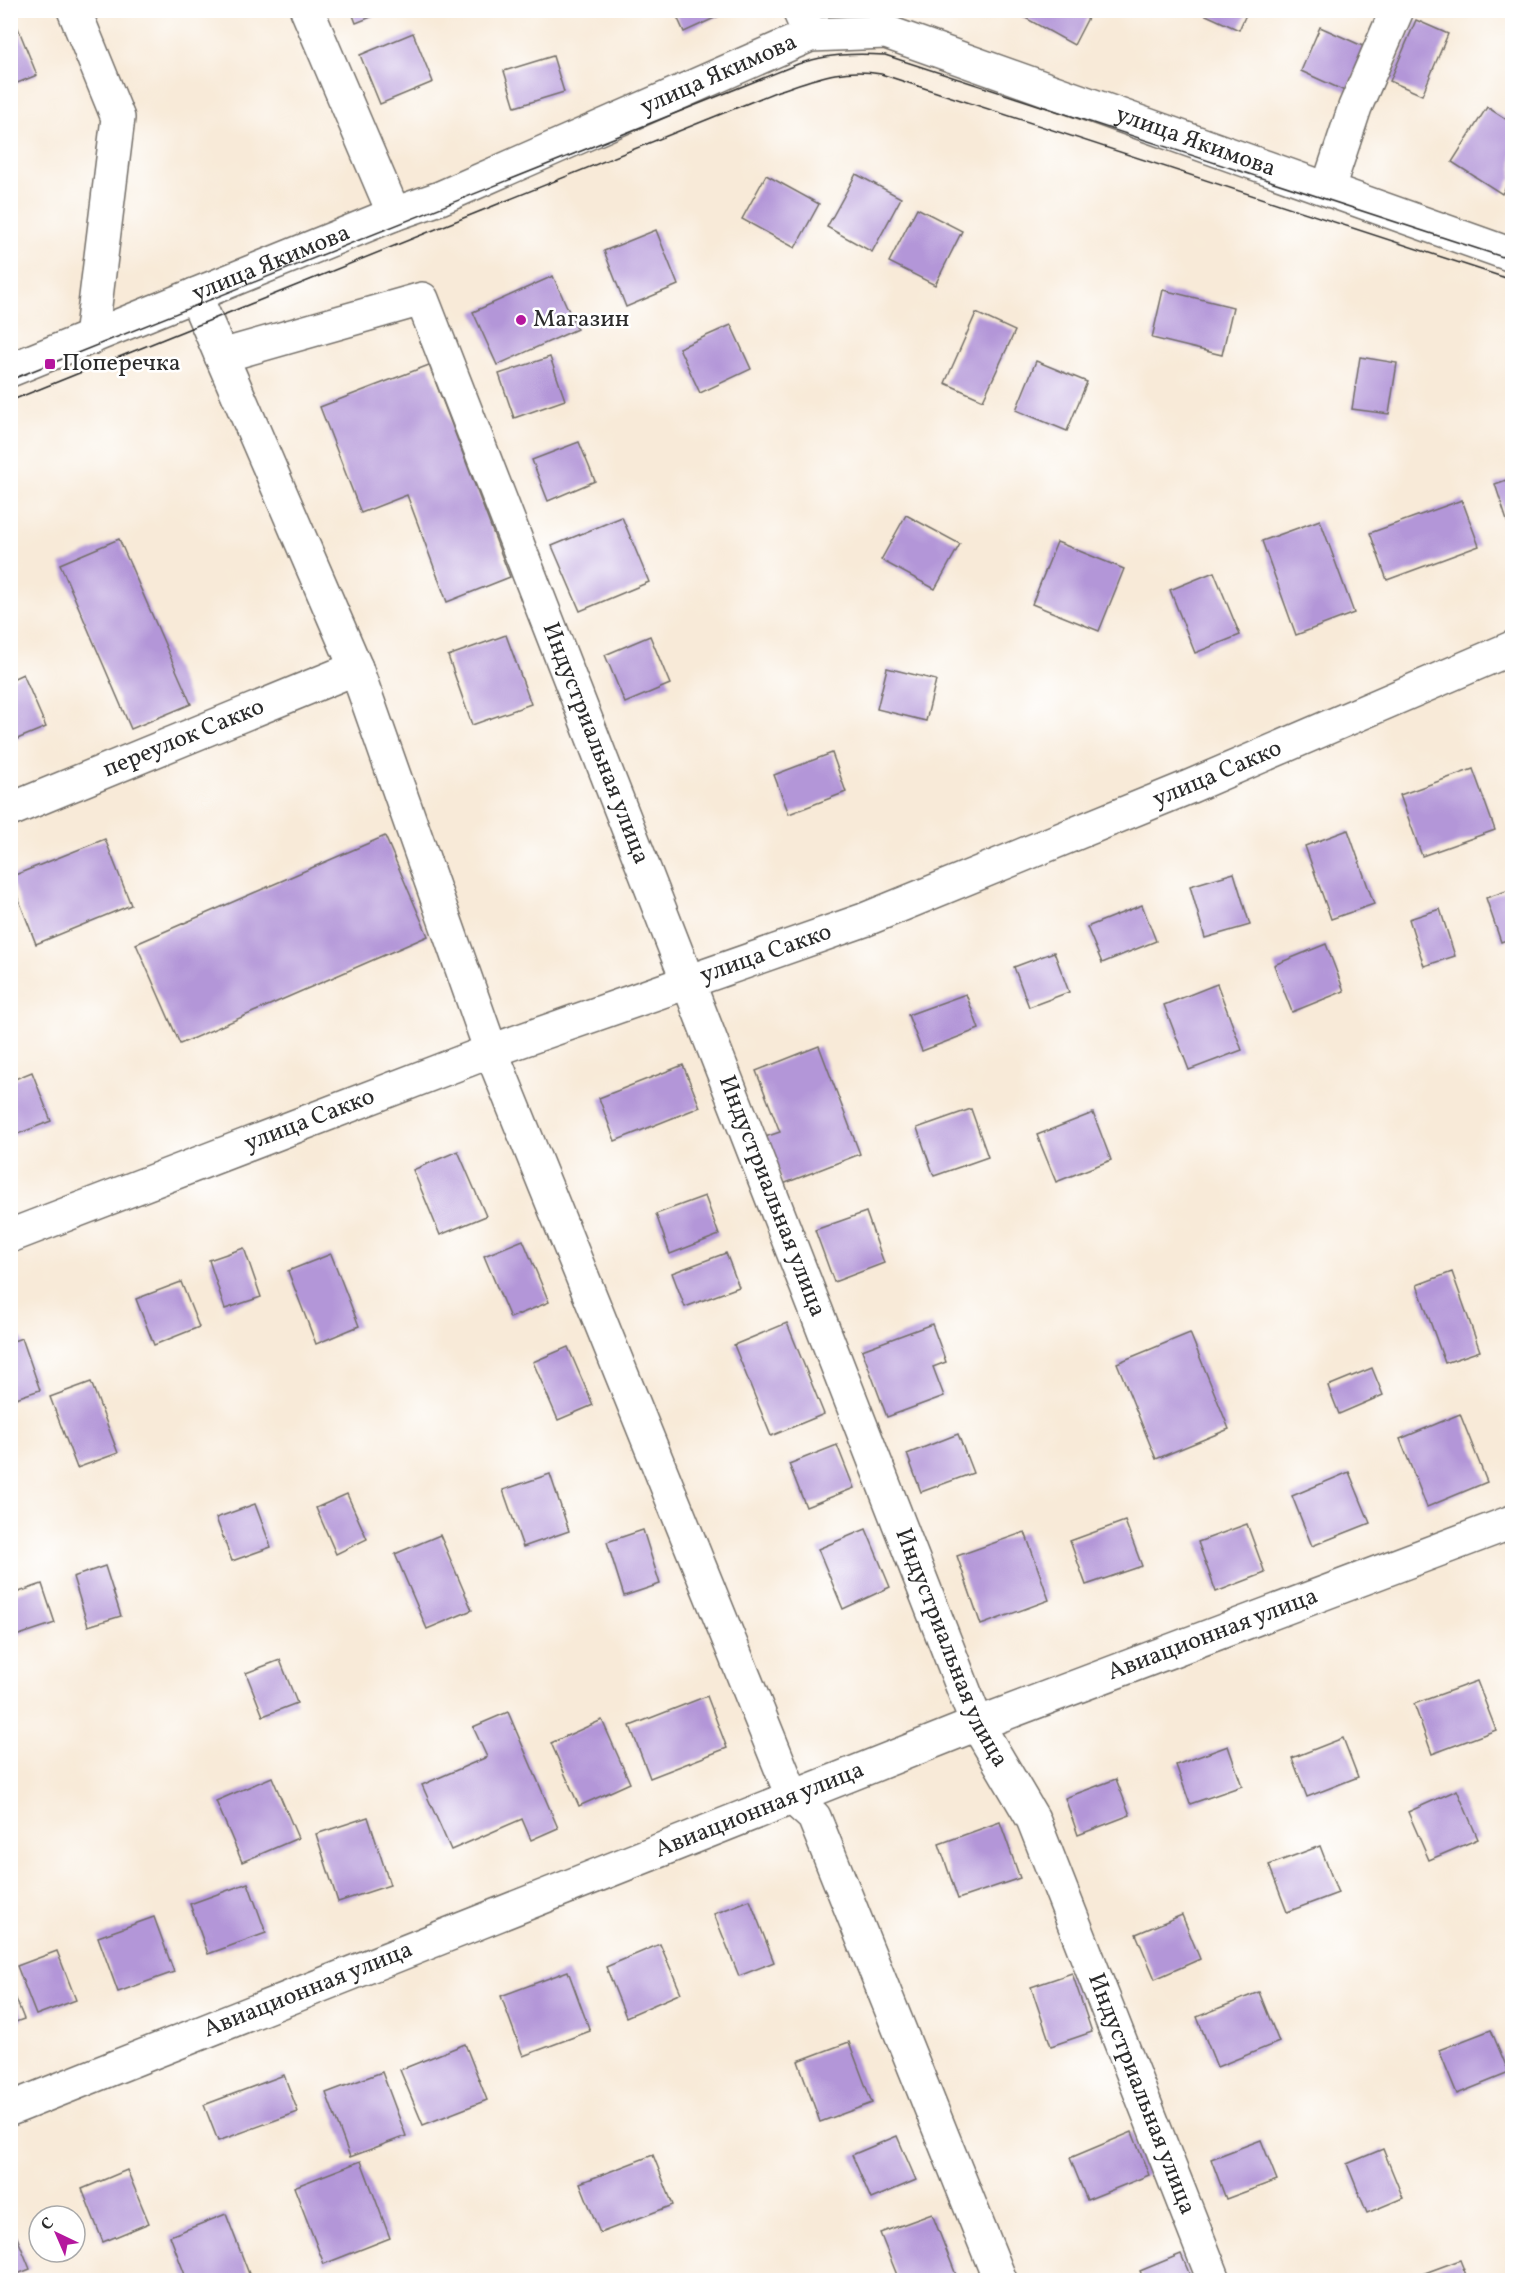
<svg xmlns="http://www.w3.org/2000/svg" width="1523" height="2291" viewBox="0 0 1523 2291" font-family="Vollkorn,serif">
<style>
.building{fill:#b396d8}
.lines{fill:none;stroke-linecap:round;stroke-linejoin:round}
.minor-casing{stroke:#736e68;stroke-width:36}
.minor{stroke:#fff;stroke-width:33}
.tram{stroke:#2b2b2b;stroke-width:1.5}
.poi-dot{fill:#b5179e;stroke:#fff;stroke-width:2}
.labels{text-anchor:middle;dominant-baseline:central;stroke-width:5;stroke-linejoin:round;paint-order:stroke}
.street-label{font-size:24px;fill:#2b2b2b;stroke:#fff}
.poi-label{font-size:24px;fill:#2b2b2b;stroke:#fff;text-anchor:start}
</style>
<rect width="100%" height="100%" fill="#fff"/>
<filter id="ink" filterUnits="userSpaceOnUse"><feTurbulence type="fractalNoise" baseFrequency=".0167" numOctaves="2"/><feDisplacementMap in="SourceGraphic" scale="12" xChannelSelector="R" yChannelSelector="G"/><feConvolveMatrix kernelMatrix="1 2 1 2 8 2 1 2 1" color-interpolation-filters="sRGB"/></filter>
<filter id="wash" filterUnits="userSpaceOnUse"><feTurbulence type="fractalNoise" baseFrequency=".008" numOctaves="4" result="noise"/><feDisplacementMap in="SourceGraphic" scale="24" xChannelSelector="R" yChannelSelector="G"/><feGaussianBlur stdDeviation="1.35" result="paint"/><feColorMatrix in="noise" values="0 0 0 0 0 0 0 0 0 0 0 0 0 0 0 0 0 1.4 0 .05"/><feComposite in="paint" operator="in"/></filter>
<g filter="url(#wash)">
<rect width="100%" height="100%" fill="#f8ead8"/>
<g id="blocks">
<!-- building -->
<g class="building">
<polygon points="351,10 386,10 386,11 356,23"/>
<polygon points="674,10 732,10 684,32"/>
<polygon points="1011,10 1092,10 1074,45"/>
<polygon points="1195,10 1248,10 1239,30"/>
<polygon points="1416,20 1448,34 1422,95 1390,81"/>
<polygon points="1320,27 1367,48 1347,92 1301,71"/>
<polygon points="18,28 37,75 10,86 10,31"/>
<polygon points="413,33 433,82 380,104 360,55"/>
<polygon points="553,56 564,92 515,107 504,71"/>
<polygon points="1487,107 1512,123 1512,177 1502,194 1452,162"/>
<polygon points="856,174 901,198 872,252 827,227"/>
<polygon points="766,175 819,204 795,248 742,219"/>
<polygon points="917,208 962,231 935,285 889,262"/>
<polygon points="656,230 678,285 626,307 604,251"/>
<polygon points="553,276 577,329 497,365 473,312"/>
<polygon points="1163,290 1233,307 1222,355 1152,338"/>
<polygon points="976,313 1015,331 983,400 945,383"/>
<polygon points="731,325 751,369 700,393 679,348"/>
<polygon points="550,357 565,400 514,418 499,374"/>
<polygon points="1360,357 1397,363 1389,414 1352,409"/>
<polygon points="1036,361 1087,382 1067,431 1016,410"/>
<polygon points="429,365 510,577 447,602 407,495 361,513 320,407"/>
<polygon points="579,442 595,481 548,501 532,460"/>
<polygon points="1512,478 1512,526 1509,527 1495,484"/>
<polygon points="1462,500 1479,546 1387,580 1370,533"/>
<polygon points="906,515 960,544 935,589 881,560"/>
<polygon points="622,517 649,582 580,611 552,546"/>
<polygon points="1320,520 1354,613 1296,635 1262,541"/>
<polygon points="119,539 191,704 131,729 60,564"/>
<polygon points="1057,542 1124,569 1099,631 1032,604"/>
<polygon points="1214,572 1240,635 1195,653 1170,590"/>
<polygon points="506,635 531,704 472,725 448,656"/>
<polygon points="650,636 670,684 625,703 605,655"/>
<polygon points="887,668 936,680 926,721 877,709"/>
<polygon points="23,674 46,727 10,742 10,680"/>
<polygon points="832,753 846,792 789,814 774,775"/>
<polygon points="1473,769 1495,830 1422,856 1400,795"/>
<polygon points="1348,830 1374,904 1331,919 1305,846"/>
<polygon points="385,836 428,936 180,1044 136,944"/>
<polygon points="105,839 131,905 36,944 10,877"/>
<polygon points="1234,873 1250,925 1205,938 1190,886"/>
<polygon points="1512,889 1512,938 1501,942 1486,898"/>
<polygon points="1142,905 1156,941 1102,963 1087,927"/>
<polygon points="1440,909 1455,956 1424,966 1409,919"/>
<polygon points="1326,944 1344,991 1292,1012 1274,965"/>
<polygon points="1054,952 1069,992 1029,1007 1014,967"/>
<polygon points="1217,984 1242,1050 1189,1070 1164,1005"/>
<polygon points="966,994 979,1029 922,1051 908,1015"/>
<polygon points="819,1046 860,1154 783,1184 765,1137 780,1132 756,1071"/>
<polygon points="683,1065 700,1107 615,1141 599,1098"/>
<polygon points="32,1072 51,1121 10,1137 10,1081"/>
<polygon points="971,1109 988,1157 934,1176 917,1128"/>
<polygon points="1093,1113 1111,1160 1056,1182 1037,1135"/>
<polygon points="458,1151 486,1216 440,1235 413,1170"/>
<polygon points="705,1196 719,1235 670,1254 656,1214"/>
<polygon points="866,1212 884,1263 834,1282 815,1230"/>
<polygon points="523,1240 549,1302 510,1318 484,1256"/>
<polygon points="244,1248 261,1297 225,1309 209,1260"/>
<polygon points="726,1253 739,1287 685,1307 672,1273"/>
<polygon points="331,1254 359,1326 316,1344 288,1271"/>
<polygon points="1452,1272 1480,1351 1445,1363 1417,1285"/>
<polygon points="181,1282 199,1327 154,1345 136,1299"/>
<polygon points="787,1323 824,1414 771,1436 734,1345"/>
<polygon points="932,1324 946,1362 933,1367 944,1396 887,1417 862,1350"/>
<polygon points="1190,1333 1229,1429 1156,1459 1117,1363"/>
<polygon points="22,1338 40,1390 10,1400 10,1342"/>
<polygon points="568,1347 593,1405 558,1420 533,1362"/>
<polygon points="1372,1368 1383,1395 1339,1414 1328,1386"/>
<polygon points="91,1382 118,1453 77,1468 50,1397"/>
<polygon points="1460,1414 1487,1482 1427,1507 1400,1439"/>
<polygon points="958,1434 973,1473 921,1492 907,1454"/>
<polygon points="837,1445 854,1488 806,1507 789,1464"/>
<polygon points="1349,1472 1370,1523 1312,1546 1292,1496"/>
<polygon points="550,1474 569,1531 523,1547 503,1490"/>
<polygon points="347,1494 367,1539 336,1554 316,1508"/>
<polygon points="255,1504 271,1547 232,1561 216,1518"/>
<polygon points="1125,1521 1142,1566 1086,1585 1070,1541"/>
<polygon points="1247,1524 1265,1573 1216,1592 1198,1542"/>
<polygon points="866,1529 890,1587 843,1609 818,1549"/>
<polygon points="643,1530 660,1584 624,1596 607,1542"/>
<polygon points="1025,1532 1049,1600 981,1625 957,1556"/>
<polygon points="440,1535 472,1610 427,1629 395,1554"/>
<polygon points="105,1566 121,1616 88,1626 73,1577"/>
<polygon points="42,1584 55,1623 10,1638 10,1595"/>
<polygon points="280,1660 297,1703 263,1716 246,1673"/>
<polygon points="1477,1681 1496,1730 1432,1754 1414,1704"/>
<polygon points="707,1696 727,1748 650,1778 630,1726"/>
<polygon points="508,1712 558,1828 531,1840 522,1819 451,1850 422,1785 487,1757 473,1727"/>
<polygon points="602,1720 630,1783 579,1806 551,1743"/>
<polygon points="1343,1738 1358,1777 1307,1797 1292,1758"/>
<polygon points="1228,1746 1242,1786 1190,1804 1176,1765"/>
<polygon points="272,1777 298,1838 242,1862 216,1801"/>
<polygon points="1116,1779 1130,1815 1078,1835 1065,1798"/>
<polygon points="1457,1790 1478,1839 1429,1860 1408,1812"/>
<polygon points="368,1817 390,1885 338,1902 316,1834"/>
<polygon points="1000,1822 1020,1878 958,1899 939,1844"/>
<polygon points="1320,1846 1338,1893 1287,1912 1269,1865"/>
<polygon points="248,1883 266,1933 208,1954 190,1904"/>
<polygon points="750,1900 774,1962 739,1976 714,1914"/>
<polygon points="1182,1915 1200,1959 1155,1979 1136,1934"/>
<polygon points="154,1917 174,1972 118,1992 98,1937"/>
<polygon points="660,1944 681,1993 626,2017 606,1967"/>
<polygon points="57,1951 76,2000 36,2015 17,1966"/>
<polygon points="568,1971 590,2031 523,2056 501,1996"/>
<polygon points="1072,1973 1092,2032 1051,2046 1031,1987"/>
<polygon points="10,1984 24,2019 10,2024"/>
<polygon points="1259,1992 1279,2042 1217,2067 1197,2017"/>
<polygon points="1491,2030 1509,2073 1457,2094 1439,2050"/>
<polygon points="849,2042 872,2103 820,2122 798,2061"/>
<polygon points="465,2044 487,2100 423,2125 400,2070"/>
<polygon points="382,2072 406,2136 350,2157 326,2093"/>
<polygon points="284,2075 298,2112 218,2141 204,2105"/>
<polygon points="1132,2132 1149,2175 1087,2200 1070,2158"/>
<polygon points="897,2136 916,2180 871,2199 852,2155"/>
<polygon points="1261,2140 1277,2180 1226,2199 1211,2159"/>
<polygon points="1383,2149 1403,2198 1367,2213 1347,2164"/>
<polygon points="653,2155 673,2205 600,2233 580,2183"/>
<polygon points="361,2161 390,2238 324,2264 294,2187"/>
<polygon points="127,2170 149,2223 103,2242 82,2189"/>
<polygon points="226,2214 251,2279 246,2280 187,2280 170,2236"/>
<polygon points="932,2214 958,2280 899,2280 880,2233"/>
<polygon points="10,2220 30,2269 10,2277"/>
<polygon points="1181,2254 1192,2280 1144,2280 1140,2271"/>
<polygon points="1460,2260 1468,2280 1406,2280"/>
</g>
</g>
</g>
<g filter="url(#ink)">
<use href="#blocks" fill-opacity="0" stroke="#736e68" stroke-width="1.5"/>
<g class="lines">
<defs>
<g id="minor">
<polyline points="74,10 118,118 91,338"/>
<polyline points="307,10 394,214"/>
<polyline points="799,10 810,35"/>
<polyline points="1328,188 1355,107 1397,10"/>
<polyline points="195,295 356,668 491,1051 793,1798 814,1817 1000,2280"/>
<path id="s1" d="M 221,356 L 422,299 L 977,1724 L 1033,1819 L 1214,2280"/>
<path id="s2" d="M 10,370 L 394,214 L 440,198 L 810,35 L 886,32 L 1512,255"/>
<path id="s3" d="M 10,810 L 356,668"/>
<path id="s4" d="M 10,1236 L 491,1051 L 864,920 L 1189,787 L 1512,648"/>
<path id="s5" d="M 10,2109 L 977,1724 L 1512,1522"/>
</g>
</defs>
<!-- minor casing -->
<use href="#minor" class="minor-casing"/>
<!-- minor -->
<use href="#minor" class="minor"/>
<!-- tram -->
<g class="tram">
<path d="M 10,380 L 798,64 C 828,54 854,53 885,55 L 1512,260"/>
<path d="M 10,401 L 778,91 C 815,79 842,67 881,74 L 1512,280"/>
</g>
</g>
</g>
<!-- markers -->
<g class="poi-dot">
<circle cx="521" cy="320" r="6"/>
<rect x="44" y="358" width="12" height="12" rx="3"/>
</g>
<g class="labels">
<!-- street labels -->
<g class="street-label">
<text stroke="none"><textPath href="#s2" startOffset="768">улица Якимова</textPath></text>
<text stroke="none"><textPath href="#s2" startOffset="1272">улица Якимова</textPath></text>
<text stroke="none"><textPath href="#s2" startOffset="282">улица Якимова</textPath></text>
<text stroke="none"><textPath href="#s3" startOffset="188">переулок Сакко</textPath></text>
<text stroke="none"><textPath href="#s1" startOffset="686">Индустриальная улица</textPath></text>
<text stroke="none"><textPath href="#s4" startOffset="1293">улица Сакко</textPath></text>
<text stroke="none"><textPath href="#s4" startOffset="807">улица Сакко</textPath></text>
<text stroke="none"><textPath href="#s4" startOffset="321">улица Сакко</textPath></text>
<text stroke="none"><textPath href="#s1" startOffset="1172">Индустриальная улица</textPath></text>
<text stroke="none"><textPath href="#s5" startOffset="1293">Авиационная улица</textPath></text>
<text stroke="none"><textPath href="#s1" startOffset="1658">Индустриальная улица</textPath></text>
<text stroke="none"><textPath href="#s5" startOffset="807">Авиационная улица</textPath></text>
<text stroke="none"><textPath href="#s5" startOffset="321">Авиационная улица</textPath></text>
<text stroke="none"><textPath href="#s1" startOffset="2144">Индустриальная улица</textPath></text>
</g>
<!-- poi labels -->
<g class="poi-label">
<text x="533" y="320">Магазин</text>
<text x="62" y="364">Поперечка</text>
</g>
</g>
<!-- margin -->
<rect width="1523" height="2291" fill="none" stroke="#fff" stroke-width="36"/>
<!-- north arrow -->
<g transform="translate(57 2234) rotate(316)"><circle r="28" fill="#ffffff" stroke="#aaaaaa" stroke-width="1.5"/>
<path d="M0-4.5L10 22L0 15L-10 22Z" fill="#b5179e"/>
<text y="-9" font-size="16" font-weight="bold" text-anchor="middle" fill="#2b2b2b">С</text>
</g>
</svg>
